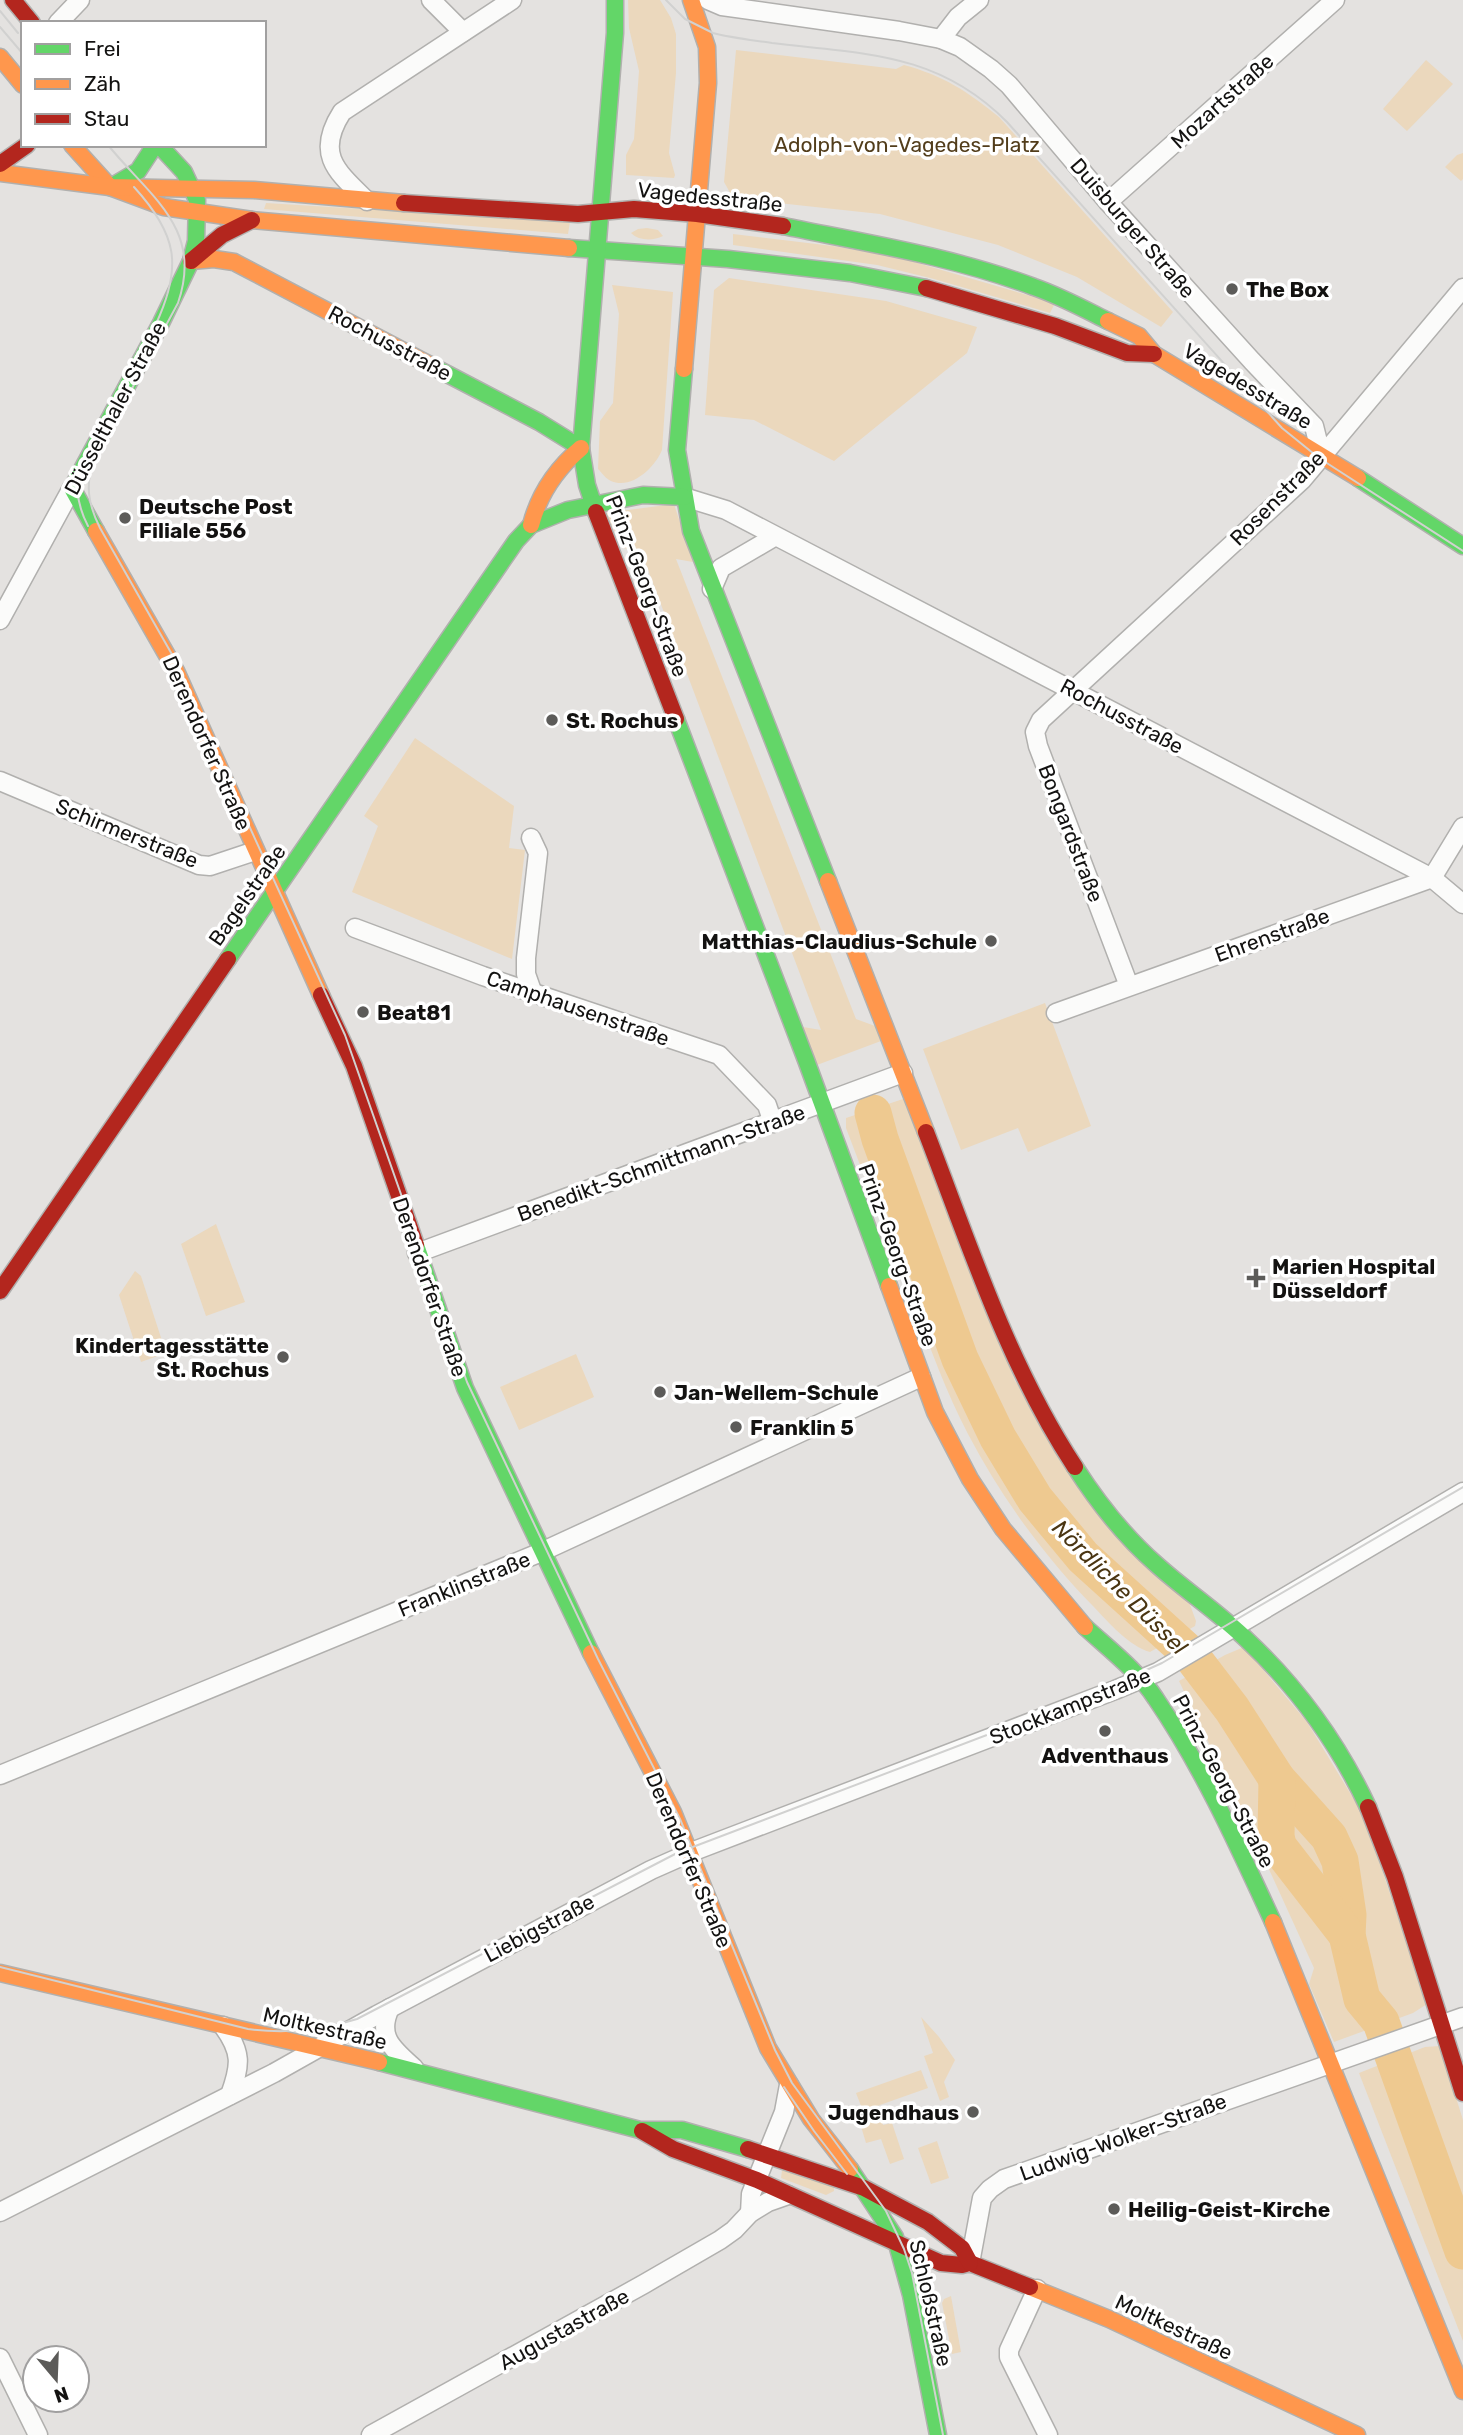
<svg xmlns="http://www.w3.org/2000/svg" width="1463" height="2435" viewBox="0 0 1463 2435" font-family="Rubik,sans-serif">
<style>
.green{fill:#ebd8bd}
.lines{fill:none;stroke-linecap:round;stroke-linejoin:round}
.river{stroke:#eec990;stroke-width:37}
.street-casing{stroke:#b1b0ae;stroke-width:21}
.fast-casing{stroke:#b1b0ae;stroke-width:19}
.slow-casing{stroke:#b1b0ae;stroke-width:19}
.jam-casing{stroke:#b1b0ae;stroke-width:19}
.street{stroke:#fbfbfa;stroke-width:18}
.fast{stroke:#63d668;stroke-width:16}
.slow{stroke:#ff974d;stroke-width:16}
.jam{stroke:#b3261e;stroke-width:16}
.tram{stroke:#d1d1d0;stroke-width:2}
.poi-dot{fill:#5c5b59;stroke:#fff;stroke-width:2.5}
.labels{text-anchor:middle;dominant-baseline:central;stroke-width:7;stroke-linejoin:round;paint-order:stroke}
.street-label{font-size:21px;fill:#131211;stroke:#fff}
.park-label{font-size:21px;fill:#523d1b;stroke:#fff}
.poi-label{font-size:21px;font-weight:bold;fill:#131211;stroke:#fff;text-anchor:start}
.water-label{font-size:23px;font-style:italic;fill:#4a3512;stroke:#fff}
</style>
<rect width="100%" height="100%" fill="#e4e2e0"/>
<!-- green -->
<g class="green">
<polygon points="628,0 660,0 671,18 676,34 676,73 669,153 675,175 674,178 626,175 626,155 634,139 639,71 629,28"/>
<path d="M 736,50 L 896,69 L 904,65 C 944,76 967,91 999,117 L 1173,312 L 1161,327 L 1077,277 L 998,245 L 880,214 L 733,198 L 724,182 Z"/>
<polygon points="1426,60 1453,84 1407,131 1383,109"/>
<polygon points="1463,153 1463,179 1461,181 1445,167 1457,155"/>
<polygon points="266,203 570,222 568,234 264,209"/>
<path d="M 647,228 L 658,230 L 663,236 C 653,241 639,241 631,233 L 638,229 Z"/>
<polygon points="733,234 833,246 897,257 1055,303 1050,313 934,279 877,265 733,245"/>
<polygon points="729,278 886,301 977,327 967,353 834,461 754,420 705,415 714,290"/>
<path d="M 612,285 L 673,292 L 662,450 C 655,467 632,490 611,481 C 606,479 602,473 598,469 L 600,421 L 613,403 L 619,314 Z"/>
<polygon points="674,504 693,562 676,559 856,1019 875,1026 881,1041 817,1065 803,1027 821,1030 642,554 624,548 605,513"/>
<polygon points="415,738 514,806 509,848 525,850 512,959 352,892 378,826 364,816"/>
<polygon points="1045,1003 1091,1126 1028,1152 1018,1128 961,1150 923,1049"/>
<path d="M 906,1098 L 1015,1381 L 1189,1602 L 1196,1621 L 1195,1626 L 1150,1652 C 1129,1646 1108,1622 1093,1606 C 1044,1556 1001,1497 968,1434 C 946,1392 930,1347 913,1302 C 890,1244 868,1186 846,1128 L 846,1118 Z"/>
<polygon points="216,1224 245,1302 206,1316 181,1244"/>
<polygon points="135,1271 141,1276 166,1353 141,1362 119,1295"/>
<polygon points="576,1354 594,1397 519,1430 500,1387"/>
<polygon points="1244,1647 1307,1722 1364,1816 1427,2004 1413,2013 1334,2042 1309,1984 1314,1968 1257,1843 1179,1681 1225,1655"/>
<polygon points="921,2017 939,2037 955,2060 944,2082 949,2097 940,2101 924,2056 933,2053"/>
<polygon points="1440,2046 1463,2120 1463,2341 1359,2073 1425,2047"/>
<polygon points="921,2070 928,2088 863,2111 856,2093"/>
<polygon points="880,2116 883,2125 892,2123 904,2159 890,2164 881,2139 866,2143 860,2123"/>
<polygon points="937,2141 949,2178 931,2184 918,2148"/>
<polygon points="782,2170 834,2187 834,2191 826,2195 781,2178"/>
<polygon points="951,2296 961,2352 952,2354 942,2303 944,2299"/>
</g>
<g class="lines">
<!-- river -->
<g class="river">
<polyline points="873,1113 880,1139 960,1359 998,1438 1035,1499 1083,1557 1190,1654 1232,1709 1277,1779 1329,1837 1340,1861 1348,1915 1347,1935 1362,1999 1381,2022 1463,2251"/>
<polyline points="1277,1779 1276,1836 1278,1846 1347,1935"/>
</g>
<defs>
<g id="street">
<polyline points="431,0 463,32"/>
<polyline points="708,0 722,6 899,31 941,39 960,47 991,69 1009,85 1108,202 1252,361 1314,426 1321,454"/>
<polyline points="58,23 80,0"/>
<polyline points="941,39 958,17 979,0"/>
<path d="M 367,201 C 336,171 315,154 342,112 L 512,0"/>
<polyline points="1108,202 1335,0"/>
<polyline points="684,497 726,510 1432,878 1463,904"/>
<polyline points="712,589 721,568 774,537"/>
<polyline points="0,620 72,488"/>
<polyline points="0,781 199,865 210,866 255,851"/>
<polyline points="531,838 538,853 526,958 526,974 532,991"/>
<polyline points="355,928 483,976 719,1055 767,1105 773,1123"/>
<polyline points="1129,986 1038,746 1035,732 1041,720 1302,480 1463,288"/>
<polyline points="1056,1013 1432,878 1463,827"/>
<polyline points="417,1253 903,1073"/>
<polyline points="0,1775 539,1553 921,1377"/>
<path d="M 390,2008 C 376,2037 394,2050 414,2068"/>
<path d="M 223,2026 C 242,2052 241,2065 230,2095"/>
<polyline points="0,2212 274,2073 377,2015 651,1870 694,1851 1115,1690 1158,1672 1463,1492"/>
<polyline points="750,2213 751,2194 784,2112 789,2085"/>
<polyline points="970,2263 982,2198 990,2189 1004,2179 1463,2017"/>
<polyline points="1037,2289 1009,2350 1009,2357 1048,2435"/>
<polyline points="0,2358 38,2435"/>
<polyline points="371,2435 644,2284 720,2240 734,2230 750,2213 768,2202 788,2195"/>
</g>
<g id="fast">
<polyline points="111,187 138,171 155,145"/>
<path d="M 783,226 C 867,243 954,257 1034,287 C 1060,296 1084,309 1108,321"/>
<polyline points="569,248 728,259 850,273 926,288"/>
<polyline points="430,365 539,422 581,448"/>
<polyline points="684,369 677,450 691,531 828,881"/>
<polyline points="1358,478 1463,546"/>
<polyline points="596,512 587,485 581,448 615,33 615,0"/>
<polyline points="96,531 72,488 161,323 191,261 196,241 197,200 184,172 159,145"/>
<polyline points="676,719 806,1060 889,1286"/>
<polyline points="228,959 516,541 531,525 568,510 643,495 684,497"/>
<polyline points="416,1245 465,1388 591,1653"/>
<path d="M 1075,1467 C 1098,1503 1125,1537 1157,1565 C 1186,1591 1219,1613 1247,1640 C 1297,1687 1339,1745 1368,1807"/>
<path d="M 1085,1627 C 1109,1649 1138,1671 1156,1699 C 1203,1768 1238,1846 1273,1922"/>
<polyline points="379,2062 640,2130 682,2130 748,2149"/>
<polyline points="850,2169 895,2237 911,2295 938,2435"/>
</g>
<g id="slow">
<polyline points="0,57 23,85"/>
<polyline points="72,145 110,187 164,207 252,220 569,248"/>
<polyline points="0,173 110,187 254,190 404,203"/>
<polyline points="191,261 214,259 234,262 430,365"/>
<polyline points="1108,321 1139,336 1154,354 1358,478"/>
<polyline points="684,369 708,83 707,47 691,0"/>
<path d="M 531,525 C 539,494 556,469 581,448"/>
<polyline points="96,531 176,671 321,995"/>
<polyline points="828,881 926,1132"/>
<polyline points="889,1286 935,1412 970,1479 1003,1529 1085,1627"/>
<polyline points="591,1653 673,1812 768,2048 811,2119 850,2169"/>
<polyline points="1273,1922 1463,2391"/>
<polyline points="0,1973 379,2062"/>
<polyline points="1030,2287 1109,2319 1357,2435"/>
</g>
<g id="jam">
<polyline points="13,0 32,23"/>
<polyline points="0,164 27,145"/>
<polyline points="404,203 578,214 634,209 697,214 783,226"/>
<polyline points="191,261 222,235 252,220"/>
<polyline points="926,288 1055,326 1127,353 1154,354"/>
<polyline points="596,512 676,719"/>
<polyline points="321,995 354,1066 416,1245"/>
<path d="M 926,1132 C 970,1246 1008,1365 1075,1467"/>
<polyline points="0,1291 228,959"/>
<polyline points="1368,1807 1395,1877 1463,2093"/>
<polyline points="642,2131 673,2149 757,2180 941,2263 962,2265 970,2263 1030,2287"/>
<polyline points="748,2149 864,2188 928,2222 962,2248 970,2263"/>
</g>
</defs>
<!-- street casing -->
<use href="#street" class="street-casing"/>
<!-- fast casing -->
<use href="#fast" class="fast-casing"/>
<!-- slow casing -->
<use href="#slow" class="slow-casing"/>
<!-- jam casing -->
<use href="#jam" class="jam-casing"/>
<!-- street -->
<use href="#street" class="street"/>
<!-- fast -->
<use href="#fast" class="fast"/>
<!-- slow -->
<use href="#slow" class="slow"/>
<!-- jam -->
<use href="#jam" class="jam"/>
<!-- tram -->
<g class="tram">
<path d="M 666,0 L 685,19 L 713,33 C 732,38 752,40 772,43 C 864,54 938,52 1007,122 L 1282,428 L 1319,458 L 1463,551"/>
<polyline points="0,11 18,33"/>
<polyline points="0,27 23,54"/>
<path d="M 108,145 C 149,196 204,228 178,303 L 94,459 C 85,485 88,504 100,528 L 178,665 L 229,782 L 345,1035 L 467,1382 L 598,1659 L 680,1819 L 775,2050 L 792,2083 L 886,2211 L 904,2249 L 912,2273 L 943,2435"/>
<path d="M 134,187 C 177,234 183,266 156,324"/>
<path d="M 86,453 C 74,479 75,501 88,526"/>
<path d="M 0,1967 L 248,2029 C 286,2034 320,2031 357,2019 L 677,1853 L 1084,1698 L 1162,1663 L 1463,1487"/>
<polyline points="784,2087 814,2131 847,2174"/>
</g>
</g>
<!-- markers -->
<g class="poi-dot">
<circle cx="1232" cy="289" r="7"/>
<circle cx="125" cy="518" r="7"/>
<circle cx="552" cy="720" r="7"/>
<circle cx="991" cy="941" r="7"/>
<circle cx="363" cy="1012" r="7"/>
<path d="M1252.5 1267.5h7v7h7v7h-7v7h-7v-7h-7v-7h7z"/>
<circle cx="283" cy="1357" r="7"/>
<circle cx="660" cy="1392" r="7"/>
<circle cx="736" cy="1427" r="7"/>
<circle cx="1105" cy="1731" r="7"/>
<circle cx="973" cy="2112" r="7"/>
<circle cx="1114" cy="2209" r="7"/>
</g>
<g class="labels">
<!-- street labels -->
<g class="street-label">
<text transform="translate(1222 101) rotate(-42)">Mozartstraße</text>
<text transform="translate(710 197) rotate(6)">Vagedesstraße</text>
<text transform="translate(1133 228) rotate(49)">Duisburger Straße</text>
<text transform="translate(390 343) rotate(28)">Rochusstraße</text>
<text transform="translate(1248 386) rotate(31)">Vagedesstraße</text>
<text transform="translate(115 408) rotate(-62)">Düsselthaler Straße</text>
<text transform="translate(1277 498) rotate(-45)">Rosenstraße</text>
<text transform="translate(647 586) rotate(69)">Prinz-Georg-Straße</text>
<text transform="translate(1122 716) rotate(28)">Rochusstraße</text>
<text transform="translate(207 743) rotate(66)">Derendorfer Straße</text>
<text transform="translate(127 833) rotate(22)">Schirmerstraße</text>
<text transform="translate(1071 833) rotate(69)">Bongardstraße</text>
<text transform="translate(247 895) rotate(-55)">Bagelstraße</text>
<text transform="translate(1272 935) rotate(-20)">Ehrenstraße</text>
<text transform="translate(578 1008) rotate(19)">Camphausenstraße</text>
<text transform="translate(661 1163) rotate(-20)">Benedikt-Schmittmann-Straße</text>
<text transform="translate(898 1255) rotate(70)">Prinz-Georg-Straße</text>
<text transform="translate(430 1287) rotate(71)">Derendorfer Straße</text>
<text transform="translate(464 1584) rotate(-22)">Franklinstraße</text>
<text transform="translate(1070 1706) rotate(-22)">Stockkampstraße</text>
<text transform="translate(1224 1781) rotate(62)">Prinz-Georg-Straße</text>
<text transform="translate(689 1860) rotate(67)">Derendorfer Straße</text>
<text transform="translate(539 1928) rotate(-28)">Liebigstraße</text>
<text transform="translate(325 2028) rotate(13)">Moltkestraße</text>
<text transform="translate(1123 2137) rotate(-20)">Ludwig-Wolker-Straße</text>
<text transform="translate(931 2303) rotate(77)">Schloßstraße</text>
<text transform="translate(1174 2327) rotate(25)">Moltkestraße</text>
<text transform="translate(564 2329) rotate(-29)">Augustastraße</text>
</g>
<!-- park labels -->
<g class="park-label">
<text x="907" y="144">Adolph-von-Vagedes-Platz</text>
</g>
<!-- poi labels -->
<g class="poi-label">
<text x="1246" y="289">The Box</text>
<text x="139" y="506">Deutsche Post<tspan x="139" dy="24">Filiale 556</tspan></text>
<text x="566" y="720">St. Rochus</text>
<text x="977" y="941" text-anchor="end">Matthias-Claudius-Schule</text>
<text x="377" y="1012">Beat81</text>
<text x="1272" y="1266">Marien Hospital<tspan x="1272" dy="24">Düsseldorf</tspan></text>
<text x="269" y="1345" text-anchor="end">Kindertagesstätte<tspan x="269" dy="24">St. Rochus</tspan></text>
<text x="674" y="1392">Jan-Wellem-Schule</text>
<text x="750" y="1427">Franklin 5</text>
<text x="1105" y="1755" text-anchor="middle">Adventhaus</text>
<text x="959" y="2112" text-anchor="end">Jugendhaus</text>
<text x="1128" y="2209">Heilig-Geist-Kirche</text>
</g>
<!-- water labels -->
<g class="water-label">
<text transform="translate(1120 1587) rotate(45)">Nördliche Düssel</text>
</g>
</g>
<!-- legend -->
<rect x="21" y="21" width="245" height="126" fill="#ffffff" stroke="#a1a0a0" stroke-width="2"/>
<rect x="35" y="44" width="35" height="10" fill="#63d668" stroke="#a1a0a0" stroke-width="2"/>
<text x="84" y="56" font-size="21" fill="#131211">Frei</text>
<rect x="35" y="79" width="35" height="10" fill="#ff974d" stroke="#a1a0a0" stroke-width="2"/>
<text x="84" y="91" font-size="21" fill="#131211">Zäh</text>
<rect x="35" y="114" width="35" height="10" fill="#b3261e" stroke="#a1a0a0" stroke-width="2"/>
<text x="84" y="126" font-size="21" fill="#131211">Stau</text>
<!-- north arrow -->
<g transform="translate(56 2379) rotate(161)"><circle r="33" fill="#ffffff" stroke="#a1a0a0" stroke-width="2"/>
<path d="M0-5L12 26L0 18L-12 26Z" fill="#5c5b59"/>
<text y="-10" font-size="19" font-weight="bold" text-anchor="middle" fill="#131211">N</text>
</g>
</svg>
